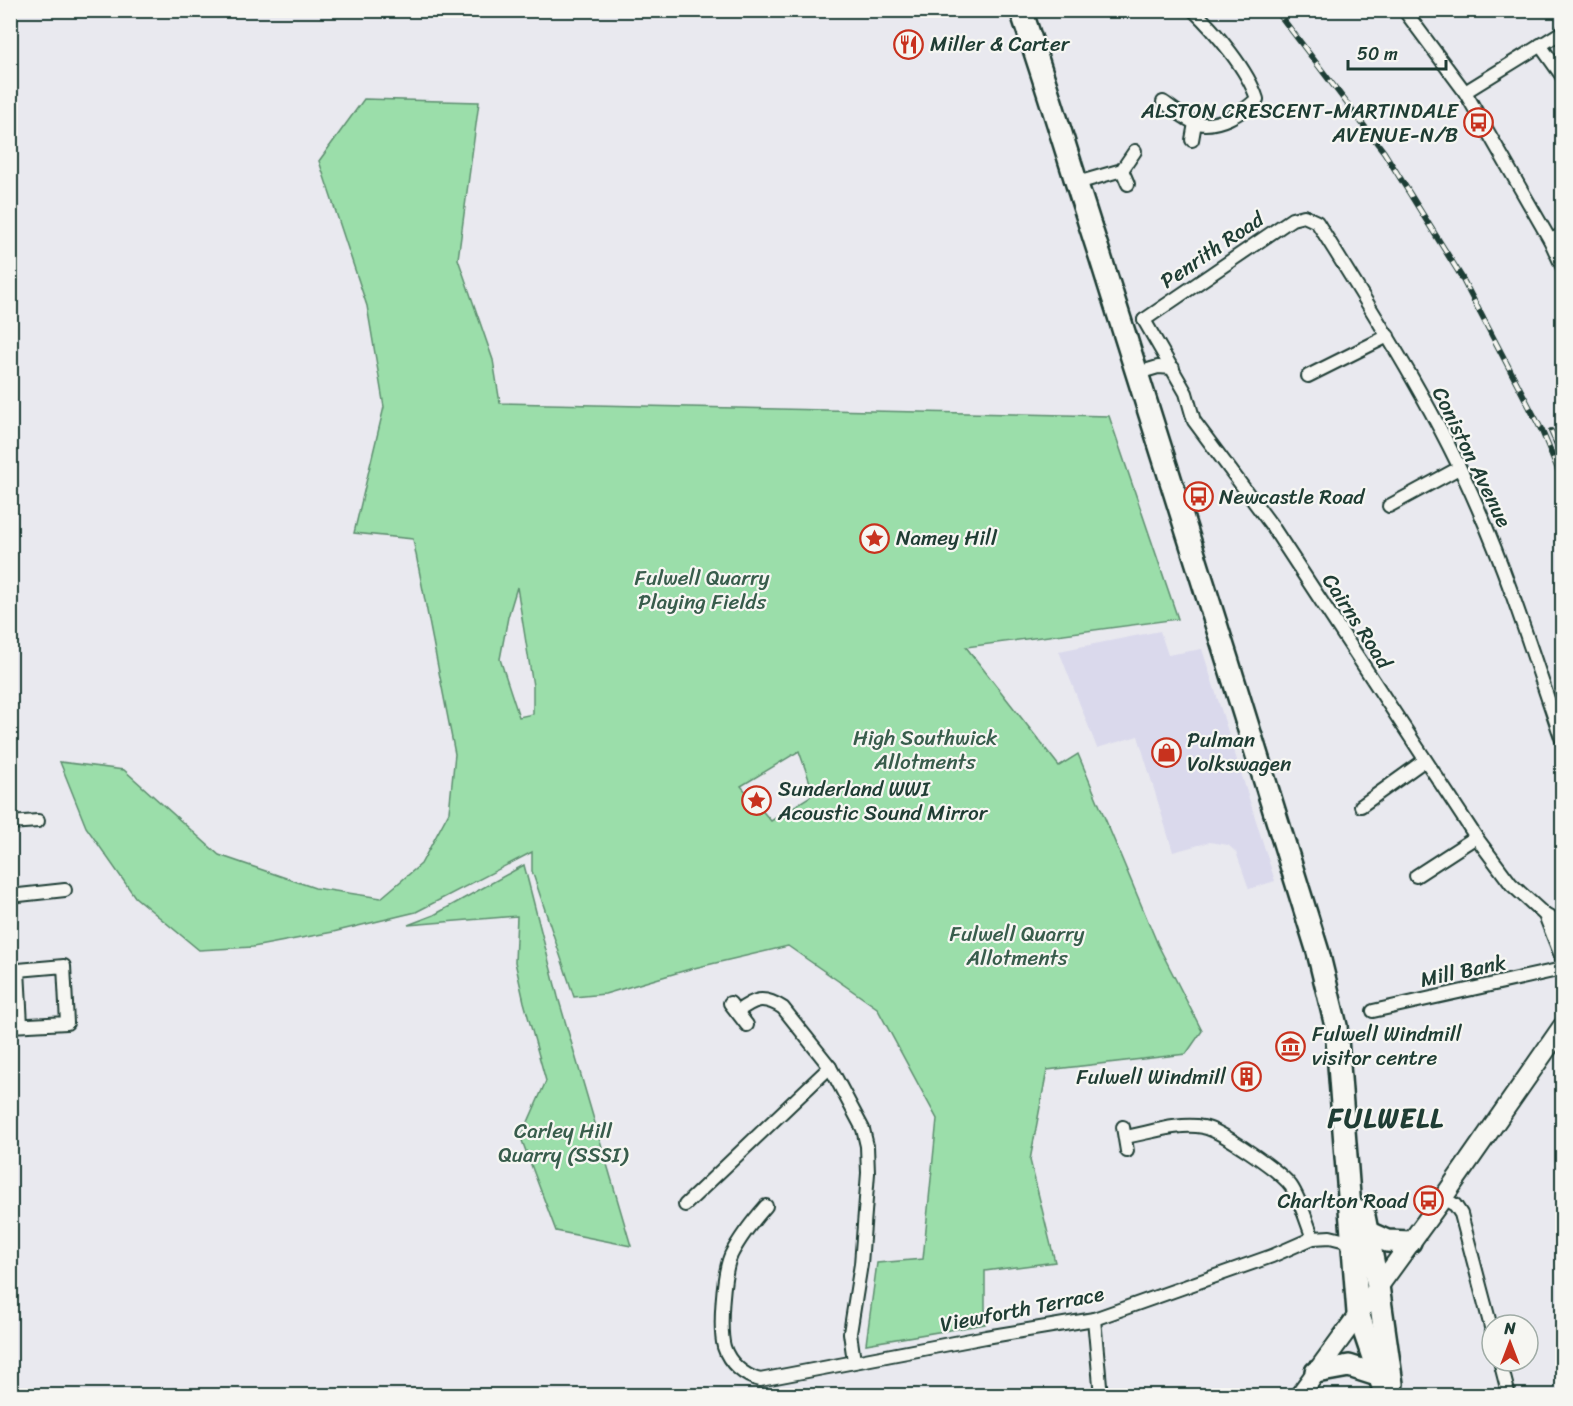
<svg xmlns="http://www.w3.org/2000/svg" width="1573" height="1406" viewBox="0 0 1573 1406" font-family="Sriracha,sans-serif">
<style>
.built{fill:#dad9ec}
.green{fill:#9bdeaa;stroke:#5d8e6f;stroke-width:1.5;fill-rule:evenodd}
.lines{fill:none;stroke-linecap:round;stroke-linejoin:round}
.minor-casing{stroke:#1f3d34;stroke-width:16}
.secondary-casing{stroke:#1f3d34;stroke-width:22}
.trunk-casing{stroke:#1f3d34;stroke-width:26}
.minor{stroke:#f6f6f2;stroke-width:12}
.secondary{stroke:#f6f6f2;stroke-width:18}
.trunk{stroke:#f6f6f2;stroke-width:21}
.rail-casing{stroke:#1f3d34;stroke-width:6}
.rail{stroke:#f6f6f2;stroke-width:4;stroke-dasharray:11;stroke-linecap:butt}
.labels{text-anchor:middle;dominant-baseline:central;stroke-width:4.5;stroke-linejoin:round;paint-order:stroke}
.poi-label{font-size:21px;fill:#1f3d34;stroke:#f6f6f2;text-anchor:start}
.street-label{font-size:21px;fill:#1f3d34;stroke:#f6f6f2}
.park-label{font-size:21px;fill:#385d4c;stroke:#f6f6f2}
.district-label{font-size:27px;font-weight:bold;letter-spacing:1.5px;fill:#1f3d34;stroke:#f6f6f2}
</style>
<rect width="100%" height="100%" fill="#e9e9ef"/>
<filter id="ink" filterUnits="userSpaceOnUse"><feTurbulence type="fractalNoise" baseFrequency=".0167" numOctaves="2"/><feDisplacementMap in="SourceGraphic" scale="12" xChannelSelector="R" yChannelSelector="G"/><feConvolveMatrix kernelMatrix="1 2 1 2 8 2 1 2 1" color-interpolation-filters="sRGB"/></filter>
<g filter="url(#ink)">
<!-- built -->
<polygon class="built" points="1160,631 1168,655 1202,649 1275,881 1249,889 1236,852 1228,845 1210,842 1173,852 1138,736 1097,748 1059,651"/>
<!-- green -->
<g class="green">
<path d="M 364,99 L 479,102 L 458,259 L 493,360 L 500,403 L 1109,416 L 1178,619 L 966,647 L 1059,766 L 1078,754 L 1158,945 L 1202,1031 L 1186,1054 L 1047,1070 L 1030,1160 L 1055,1262 L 985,1271 L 985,1324 L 866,1344 L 877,1263 L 923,1259 L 937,1119 L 877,1008 L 788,946 L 690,969 L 605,994 L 574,997 L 532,871 L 532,852 L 416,912 L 333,932 L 253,947 L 199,950 L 135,897 L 86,827 L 60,762 L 124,770 L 219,855 L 315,888 L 381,898 L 421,864 L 449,812 L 455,754 L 413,539 L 354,533 L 384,407 L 367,306 L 319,161 ZM 517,587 L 533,686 L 533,714 L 519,717 L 500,659 L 508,617 ZM 799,751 L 814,794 L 771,821 L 741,786 Z"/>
<polygon points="524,865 558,997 631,1246 556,1231 521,1138 546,1081 524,1002 515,962 517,916 408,925 434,915"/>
</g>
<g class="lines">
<defs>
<g id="minor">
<polyline points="1404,10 1465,92 1550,240 1562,266"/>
<polyline points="1540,45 1562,76"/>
<polyline points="1465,92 1562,32"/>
<path d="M 1163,102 C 1173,108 1185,120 1196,123 C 1218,128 1242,113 1257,99 C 1248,70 1215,31 1193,10"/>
<polyline points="1192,140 1195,123"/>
<polyline points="1122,170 1128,184"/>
<polyline points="1077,183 1122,170 1135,151"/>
<polyline points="1550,240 1562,235"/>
<path d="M 1144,320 L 1292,219 L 1304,216 L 1317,222 C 1374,314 1435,408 1478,508 C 1511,583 1535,662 1562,740"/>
<polyline points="1144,320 1186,393 1194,421 1272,526 1476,837 1511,884 1545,915"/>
<polyline points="1138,373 1158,367 1173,368"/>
<polyline points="1308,376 1388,336"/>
<polyline points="1389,506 1459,468"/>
<polyline points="1361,806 1425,760"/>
<polyline points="10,823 38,821"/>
<polyline points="1416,876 1476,837"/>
<polyline points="10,896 65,890"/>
<polyline points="1562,924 1545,915 1562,958"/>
<polyline points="730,1003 747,1025"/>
<polyline points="1373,1011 1562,969"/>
<path d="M 737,1012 C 754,999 763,995 783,1008 L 830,1067 L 863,1129 L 867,1146 L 868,1173 L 861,1264 L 850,1333 L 854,1361"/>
<polyline points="10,1026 67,1023 64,966 18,970 21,1025"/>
<polyline points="1123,1127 1127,1151"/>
<path d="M 1125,1137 C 1149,1133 1179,1122 1203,1127 C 1221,1130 1280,1171 1291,1186 C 1301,1201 1306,1221 1313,1238"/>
<polyline points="1443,1198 1455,1205 1461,1214 1492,1331"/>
<polyline points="685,1205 830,1067"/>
<path d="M 766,1206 C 752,1222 740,1237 731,1255 C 723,1273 719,1328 724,1347 C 729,1363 744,1376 760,1380 L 986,1337 L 1094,1319 L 1272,1256 L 1313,1238 L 1330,1237 L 1354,1243"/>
<polyline points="1094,1319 1101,1396"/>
<polyline points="1500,1361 1509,1396"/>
</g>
<polyline id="secondary" points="1299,1396 1443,1198 1562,1027"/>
<g id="trunk">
<path d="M 1021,10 C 1049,92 1073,174 1100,256 C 1174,487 1246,720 1318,952 L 1336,1026 L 1358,1313 L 1386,1396"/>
<polyline points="1363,1211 1378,1286 1392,1384"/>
<polyline points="1367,1232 1387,1241 1410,1242"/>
<polyline points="1316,1372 1349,1366 1380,1376"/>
</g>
</defs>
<!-- minor casing -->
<use href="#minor" class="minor-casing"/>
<!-- secondary casing -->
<use href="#secondary" class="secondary-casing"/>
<!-- trunk casing -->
<use href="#trunk" class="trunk-casing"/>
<!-- minor -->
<use href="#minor" class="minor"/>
<!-- secondary -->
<use href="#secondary" class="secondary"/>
<!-- trunk -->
<use href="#trunk" class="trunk"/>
<defs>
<g id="rail">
<polyline points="1276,10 1384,152 1461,276 1542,431 1562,479"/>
<polyline points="1551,431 1562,456"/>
</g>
</defs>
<!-- rail casing -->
<use href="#rail" class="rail-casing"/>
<!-- rail -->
<use href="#rail" class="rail"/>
</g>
</g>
<!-- icons -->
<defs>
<symbol id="restaurant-ring" viewBox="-11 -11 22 22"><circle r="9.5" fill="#f6f6f2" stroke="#c8321e" stroke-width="1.5"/><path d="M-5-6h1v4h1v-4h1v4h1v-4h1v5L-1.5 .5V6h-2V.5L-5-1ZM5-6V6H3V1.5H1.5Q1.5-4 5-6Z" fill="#c8321e"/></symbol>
<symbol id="bus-ring" viewBox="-11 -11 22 22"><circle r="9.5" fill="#f6f6f2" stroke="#c8321e" stroke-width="1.5"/><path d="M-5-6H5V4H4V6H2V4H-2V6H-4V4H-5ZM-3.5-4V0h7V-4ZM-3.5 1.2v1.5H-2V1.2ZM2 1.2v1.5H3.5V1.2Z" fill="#c8321e"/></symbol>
<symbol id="sight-ring" viewBox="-11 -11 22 22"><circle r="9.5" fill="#f6f6f2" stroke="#c8321e" stroke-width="1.5"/><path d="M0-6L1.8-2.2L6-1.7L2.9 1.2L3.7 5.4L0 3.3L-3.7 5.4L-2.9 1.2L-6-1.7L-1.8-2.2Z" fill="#c8321e"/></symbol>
<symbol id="shop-ring" viewBox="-11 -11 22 22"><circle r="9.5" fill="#f6f6f2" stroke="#c8321e" stroke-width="1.5"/><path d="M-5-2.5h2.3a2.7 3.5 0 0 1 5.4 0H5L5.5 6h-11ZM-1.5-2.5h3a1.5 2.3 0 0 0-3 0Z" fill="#c8321e"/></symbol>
<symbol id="museum-ring" viewBox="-11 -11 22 22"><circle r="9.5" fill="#f6f6f2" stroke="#c8321e" stroke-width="1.5"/><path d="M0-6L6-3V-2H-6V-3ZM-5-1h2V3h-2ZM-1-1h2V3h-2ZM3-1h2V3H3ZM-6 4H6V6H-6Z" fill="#c8321e"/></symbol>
<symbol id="building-ring" viewBox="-11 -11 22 22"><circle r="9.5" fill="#f6f6f2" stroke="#c8321e" stroke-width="1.5"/><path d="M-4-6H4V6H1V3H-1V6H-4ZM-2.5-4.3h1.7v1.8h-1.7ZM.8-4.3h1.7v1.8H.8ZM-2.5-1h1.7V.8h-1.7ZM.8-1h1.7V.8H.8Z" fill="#c8321e"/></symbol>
</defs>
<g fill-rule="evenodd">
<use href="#restaurant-ring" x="892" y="28" width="33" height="33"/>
<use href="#bus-ring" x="1462" y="106" width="33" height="33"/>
<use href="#bus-ring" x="1182" y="480" width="33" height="33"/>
<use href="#sight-ring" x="858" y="522" width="33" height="33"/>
<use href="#shop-ring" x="1150" y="736" width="33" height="33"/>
<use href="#sight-ring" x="740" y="784" width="33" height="33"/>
<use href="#museum-ring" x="1274" y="1030" width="33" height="33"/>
<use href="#building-ring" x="1230" y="1060" width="33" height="33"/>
<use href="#bus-ring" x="1412" y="1184" width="33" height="33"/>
</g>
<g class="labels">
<!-- poi labels -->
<g class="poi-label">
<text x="930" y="44">Miller &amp; Carter</text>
<text x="1458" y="111" text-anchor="end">ALSTON CRESCENT-MARTINDALE<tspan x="1458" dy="24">AVENUE-N/B</tspan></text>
<text x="1219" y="497">Newcastle Road</text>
<text x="896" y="538">Namey Hill</text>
<text x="1187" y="740">Pulman<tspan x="1187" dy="24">Volkswagen</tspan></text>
<text x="778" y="789">Sunderland WWI<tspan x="778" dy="24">Acoustic Sound Mirror</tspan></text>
<text x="1312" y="1034">Fulwell Windmill<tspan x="1312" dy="24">visitor centre</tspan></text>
<text x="1226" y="1077" text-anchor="end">Fulwell Windmill</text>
<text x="1408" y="1201" text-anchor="end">Charlton Road</text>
</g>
<!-- street labels -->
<g class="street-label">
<text transform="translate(1212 250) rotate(-34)">Penrith Road</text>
<text transform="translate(1472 457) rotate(64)">Coniston Avenue</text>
<text transform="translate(1357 621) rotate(57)">Cairns Road</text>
<text transform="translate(1463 971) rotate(-12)">Mill Bank</text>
<text transform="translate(1022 1309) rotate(-11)">Viewforth Terrace</text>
</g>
<!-- park labels -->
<g class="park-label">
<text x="702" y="578">Fulwell Quarry<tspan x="702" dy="24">Playing Fields</tspan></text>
<text x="925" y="738">High Southwick<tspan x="925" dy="24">Allotments</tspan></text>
<text x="1017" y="934">Fulwell Quarry<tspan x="1017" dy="24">Allotments</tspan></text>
<text x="563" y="1131">Carley Hill<tspan x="563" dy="24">Quarry (SSSI)</tspan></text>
</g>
<!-- district labels -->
<g class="district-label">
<text x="1386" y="1118">FULWELL</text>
</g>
</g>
<!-- margin -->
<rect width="1573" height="1406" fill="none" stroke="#f6f6f2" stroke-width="36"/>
<rect x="18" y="18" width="1537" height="1370" fill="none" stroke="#1f3d34" stroke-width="2" filter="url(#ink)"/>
<!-- north arrow -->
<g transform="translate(1510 1343)"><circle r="28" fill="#f6f6f2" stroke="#a0aca6" stroke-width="1.5"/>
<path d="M0-4.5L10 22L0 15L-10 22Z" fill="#c8321e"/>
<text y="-9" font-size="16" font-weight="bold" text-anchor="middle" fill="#1f3d34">N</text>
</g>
<!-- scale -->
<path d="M1348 60v9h98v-9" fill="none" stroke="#1f3d34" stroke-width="3"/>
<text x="1357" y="60" font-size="18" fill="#1f3d34" stroke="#f6f6f2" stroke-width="4.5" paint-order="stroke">50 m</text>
</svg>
